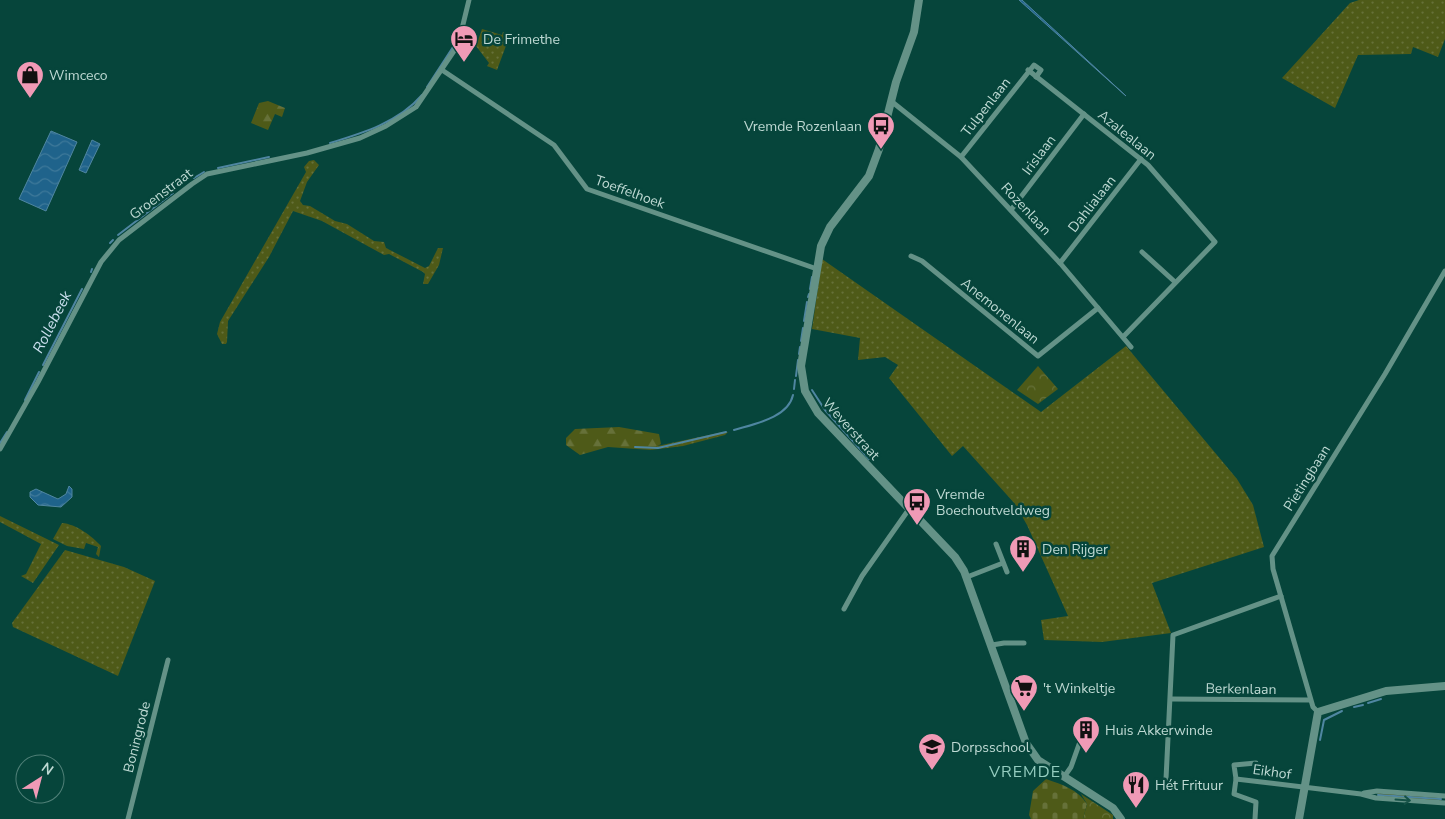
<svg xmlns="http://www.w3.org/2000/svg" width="1445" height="819" viewBox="0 0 1445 819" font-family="'Nunito Sans',sans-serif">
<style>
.grass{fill:url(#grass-dots)}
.forest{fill:url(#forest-firs)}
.cemetery{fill:url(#cemetery-stones)}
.park{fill:url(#park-crowns)}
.garden{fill:#4e5a18}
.water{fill:url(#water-waves);stroke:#4f86a1}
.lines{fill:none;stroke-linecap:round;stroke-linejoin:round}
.stream{stroke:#4f86a1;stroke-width:2}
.minor{stroke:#649287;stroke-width:5}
.tertiary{stroke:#649287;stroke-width:8}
.oneway{stroke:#145146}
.labels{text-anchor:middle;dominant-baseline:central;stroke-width:5;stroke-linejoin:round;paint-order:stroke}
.poi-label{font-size:14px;fill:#bed9d3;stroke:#06453b;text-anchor:start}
.street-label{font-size:14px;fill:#bed9d3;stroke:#06453b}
.water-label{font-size:15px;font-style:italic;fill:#cce0ef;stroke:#06453b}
.quarter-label{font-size:16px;letter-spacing:1px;fill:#95cdc0;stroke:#06453b}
</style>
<defs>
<pattern id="grass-dots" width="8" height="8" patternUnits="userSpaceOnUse" patternTransform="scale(1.25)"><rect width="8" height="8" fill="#4e5a18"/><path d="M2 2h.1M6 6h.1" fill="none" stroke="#667139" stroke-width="1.8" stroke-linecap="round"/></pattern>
<pattern id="forest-firs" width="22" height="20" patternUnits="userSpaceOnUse" patternTransform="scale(1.25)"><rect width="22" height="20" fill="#4e5a18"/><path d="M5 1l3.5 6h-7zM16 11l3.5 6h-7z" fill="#667139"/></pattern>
<pattern id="cemetery-stones" width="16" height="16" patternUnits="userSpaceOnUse" patternTransform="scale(1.25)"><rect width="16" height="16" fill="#4e5a18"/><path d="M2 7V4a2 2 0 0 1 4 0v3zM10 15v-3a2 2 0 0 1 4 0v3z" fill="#667139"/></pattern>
<pattern id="park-crowns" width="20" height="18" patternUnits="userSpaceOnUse" patternTransform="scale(1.25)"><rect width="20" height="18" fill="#4e5a18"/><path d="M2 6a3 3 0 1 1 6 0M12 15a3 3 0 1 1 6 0" fill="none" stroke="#667139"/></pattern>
<pattern id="water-waves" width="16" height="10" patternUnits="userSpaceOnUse" patternTransform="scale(1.25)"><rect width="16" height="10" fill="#1f638b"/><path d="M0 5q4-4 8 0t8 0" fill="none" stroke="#3e799a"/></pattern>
</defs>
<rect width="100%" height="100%" fill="#06453b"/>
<!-- grass -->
<g class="grass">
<polygon points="1359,0 1445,0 1445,39 1438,57 1413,47 1411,54 1358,55 1335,108 1282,78 1350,3"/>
<polygon points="482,29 502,35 503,32 510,35 497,70 487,66 489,63 476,46"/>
<polygon points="314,160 319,165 307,182 300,201 303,205 310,206 335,221 347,224 374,241 384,242 386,248 425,268 429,266 438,248 443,248 439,265 428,284 423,284 425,274 423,272 389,254 384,255 322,221 293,211 269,257 228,321 227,342 226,344 222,344 217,334 220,322 306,172 304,167 309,161"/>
<polygon points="822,259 1041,412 1126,346 1237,479 1253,505 1264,547 1152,583 1171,633 1102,642 1044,640 1041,620 1068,616 1027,525 1015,504 963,446 952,456 889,378 898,365 885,357 858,360 860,338 812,329"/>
<polygon points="723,432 728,432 725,435 683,446 651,450 657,446"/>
<polygon points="0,516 59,545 33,583 21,576 26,574 41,544 0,522"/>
<path d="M 62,523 C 76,524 92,536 101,546 L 99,557 L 96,554 L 98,547 L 86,543 L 84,549 L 67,546 L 53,539 Z"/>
<polygon points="65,550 124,567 155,581 118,676 13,627 12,623"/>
</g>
<!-- forest -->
<g class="forest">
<polygon points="268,101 285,108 282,117 275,114 268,130 251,123 259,103"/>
<polygon points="619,427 659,434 661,444 651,450 608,447 580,455 566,445 566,438 575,429"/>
</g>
<!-- cemetery -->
<path class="cemetery" d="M 1046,779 C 1063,785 1077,789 1087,804 L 1083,819 L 1031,819 L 1029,815 L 1033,791 Z"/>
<!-- park -->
<g class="park">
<polygon points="1038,366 1058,389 1038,404 1017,390"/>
<polygon points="1081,794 1113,815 1113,819 1083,819 1087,804"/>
</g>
<!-- garden -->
<polygon class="garden" points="1378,793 1441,798 1441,801 1377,797"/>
<!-- water -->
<g class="water">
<polygon points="1019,0 1022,0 1126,96"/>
<polygon points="51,131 77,142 46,211 19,199"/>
<polygon points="92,140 100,144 86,173 79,170"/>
<polygon points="69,486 72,489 72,497 61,507 38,505 30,497 30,492 36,489 58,499 66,494"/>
</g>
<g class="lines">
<!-- stream -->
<g class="stream">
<polyline points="427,87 453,47"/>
<path d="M 330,143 C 363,133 399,122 422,95"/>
<polyline points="218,168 269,157"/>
<polyline points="194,178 204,172"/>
<polyline points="118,235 173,193"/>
<polyline points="110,243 113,240"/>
<polyline points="91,272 92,269"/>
<polyline points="810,289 812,277"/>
<polyline points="808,297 809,294"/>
<polyline points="804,321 807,302"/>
<polyline points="801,341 803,328"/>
<polyline points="799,354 800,347"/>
<polyline points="43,365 82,289"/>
<polyline points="796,376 798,360"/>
<polyline points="794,389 795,380"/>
<polyline points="812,390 825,410 869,459"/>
<polyline points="25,400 39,372"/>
<path d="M 734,430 C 754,424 788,418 793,395"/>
<polyline points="0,443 7,432"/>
<polyline points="635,447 658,448 726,432"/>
<polyline points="1368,703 1381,699"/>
<polyline points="1354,707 1363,705"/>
<polyline points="1320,740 1324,720 1342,711"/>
<polyline points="1378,795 1441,799"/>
</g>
<!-- minor -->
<g class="minor">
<polyline points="442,70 554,145 587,189 817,269"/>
<polyline points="1028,70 1148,165 1215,242 1123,337"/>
<polyline points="891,101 961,157 1060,263 1131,347"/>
<polyline points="961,157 1034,65 1041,70 1036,77"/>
<polyline points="1011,210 1084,114"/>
<polyline points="1142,252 1175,282"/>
<polyline points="911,256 922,261 1038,356 1098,308"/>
<polyline points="1060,263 1141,159"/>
<polyline points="0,449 38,382 101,262 119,240 192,184 207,174 307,153 360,138 386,126 416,107 458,45 469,0"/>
<polyline points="996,544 1007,572"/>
<polyline points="967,577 1003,563"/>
<polyline points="844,609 862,576 909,509"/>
<polyline points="992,645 1004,643 1024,643"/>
<polyline points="1171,699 1310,700"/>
<polyline points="1318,712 1313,707 1273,569 1272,556 1385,374 1445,271"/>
<polyline points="1256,763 1234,765 1236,779 1361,794 1376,798 1445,803"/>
<polyline points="1064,777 1071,767 1082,736"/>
<polyline points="1166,779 1173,635 1281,596"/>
<polyline points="1236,779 1234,794 1256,802 1255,819"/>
<polyline points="1364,793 1377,791 1445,796"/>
<polyline points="128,819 168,660"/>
</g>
<!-- tertiary -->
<g class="tertiary">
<polyline points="919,0 914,32 896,82 879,149 869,176 830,227 821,246 801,366 805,391 818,413 955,557 964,571 1026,743 1038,760 1113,808 1121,819"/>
<polyline points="1299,819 1318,712 1386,691 1445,686"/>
</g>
</g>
<!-- one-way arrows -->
<defs><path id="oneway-shaft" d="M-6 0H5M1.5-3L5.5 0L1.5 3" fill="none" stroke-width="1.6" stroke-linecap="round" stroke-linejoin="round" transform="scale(1.25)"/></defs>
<use class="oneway" href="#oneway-shaft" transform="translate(1403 800) rotate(4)"/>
<!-- icons -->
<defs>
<symbol id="hotel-pin" viewBox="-11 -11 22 30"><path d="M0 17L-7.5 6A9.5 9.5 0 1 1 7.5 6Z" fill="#f09ab6" stroke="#06453b"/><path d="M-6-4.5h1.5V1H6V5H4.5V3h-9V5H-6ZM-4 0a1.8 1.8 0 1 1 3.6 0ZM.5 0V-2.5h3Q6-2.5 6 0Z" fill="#111"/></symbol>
<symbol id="shop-pin" viewBox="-11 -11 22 30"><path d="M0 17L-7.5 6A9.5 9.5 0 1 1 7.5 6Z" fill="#f09ab6" stroke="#06453b"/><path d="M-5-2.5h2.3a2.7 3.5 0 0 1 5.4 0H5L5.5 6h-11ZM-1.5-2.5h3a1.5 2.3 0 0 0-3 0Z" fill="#111"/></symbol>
<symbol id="bus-pin" viewBox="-11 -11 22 30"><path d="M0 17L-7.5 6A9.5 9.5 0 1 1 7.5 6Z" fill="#f09ab6" stroke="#06453b"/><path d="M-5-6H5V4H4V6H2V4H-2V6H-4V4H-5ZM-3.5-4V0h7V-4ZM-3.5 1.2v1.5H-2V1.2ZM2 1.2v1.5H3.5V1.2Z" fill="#111"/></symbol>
<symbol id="building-pin" viewBox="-11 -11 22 30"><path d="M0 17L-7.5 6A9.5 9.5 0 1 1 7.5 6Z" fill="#f09ab6" stroke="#06453b"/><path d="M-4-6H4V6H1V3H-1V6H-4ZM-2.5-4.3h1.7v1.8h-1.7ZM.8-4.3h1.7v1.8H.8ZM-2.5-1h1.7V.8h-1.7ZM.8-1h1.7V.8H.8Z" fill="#111"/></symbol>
<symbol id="supermarket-pin" viewBox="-11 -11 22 30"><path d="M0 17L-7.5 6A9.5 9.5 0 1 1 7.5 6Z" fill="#f09ab6" stroke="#06453b"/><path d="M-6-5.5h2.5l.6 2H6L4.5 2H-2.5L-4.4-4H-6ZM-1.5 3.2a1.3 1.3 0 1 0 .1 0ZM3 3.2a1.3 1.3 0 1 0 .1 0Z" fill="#111"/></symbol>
<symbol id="school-pin" viewBox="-11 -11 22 30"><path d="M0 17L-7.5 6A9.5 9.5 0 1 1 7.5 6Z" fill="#f09ab6" stroke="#06453b"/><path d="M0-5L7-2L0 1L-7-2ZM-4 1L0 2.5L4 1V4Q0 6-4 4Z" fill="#111"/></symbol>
<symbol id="restaurant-pin" viewBox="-11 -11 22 30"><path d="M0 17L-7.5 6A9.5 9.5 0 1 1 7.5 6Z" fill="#f09ab6" stroke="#06453b"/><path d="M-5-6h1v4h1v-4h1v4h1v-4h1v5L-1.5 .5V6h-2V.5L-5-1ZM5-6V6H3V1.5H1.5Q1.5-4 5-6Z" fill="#111"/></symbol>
</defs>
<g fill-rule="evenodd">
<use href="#hotel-pin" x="448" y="23" width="32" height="43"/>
<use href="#shop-pin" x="14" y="59" width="32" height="43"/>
<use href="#bus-pin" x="865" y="110" width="32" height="43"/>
<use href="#bus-pin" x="901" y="486" width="32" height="43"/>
<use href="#building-pin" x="1007" y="533" width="32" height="43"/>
<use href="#supermarket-pin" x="1008" y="672" width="32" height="43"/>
<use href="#building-pin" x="1070" y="714" width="32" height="43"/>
<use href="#school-pin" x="916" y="731" width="32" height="43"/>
<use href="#restaurant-pin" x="1120" y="769" width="32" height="43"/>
</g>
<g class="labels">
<!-- poi labels -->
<g class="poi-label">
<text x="483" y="39">De Frimethe</text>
<text x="49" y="75">Wimceco</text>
<text x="862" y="126" text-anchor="end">Vremde Rozenlaan</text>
<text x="936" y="494">Vremde<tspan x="936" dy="16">Boechoutveldweg</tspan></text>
<text x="1042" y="549">Den Rijger</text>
<text x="1043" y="688">'t Winkeltje</text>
<text x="1105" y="730">Huis Akkerwinde</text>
<text x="951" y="747">Dorpsschool</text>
<text x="1155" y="785">Hét Frituur</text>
</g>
<!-- street labels -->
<g class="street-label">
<text transform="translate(986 107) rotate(-52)">Tulpenlaan</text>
<text transform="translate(1127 135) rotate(39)">Azalealaan</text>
<text transform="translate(1039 155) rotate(-53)">Irislaan</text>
<text transform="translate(630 192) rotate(20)">Toeffelhoek</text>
<text transform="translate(161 194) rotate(-37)">Groenstraat</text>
<text transform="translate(1092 204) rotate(-52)">Dahlialaan</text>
<text transform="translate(1026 209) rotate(47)">Rozenlaan</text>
<text transform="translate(1000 311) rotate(39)">Anemonenlaan</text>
<text transform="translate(851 429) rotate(48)">Weverstraat</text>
<text transform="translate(1307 478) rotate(-58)">Pietingbaan</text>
<text transform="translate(1241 689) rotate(1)">Berkenlaan</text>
<text transform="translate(137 737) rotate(-76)">Boningrode</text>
<text transform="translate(1272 772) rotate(8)">Eikhof</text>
</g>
<!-- water labels -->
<g class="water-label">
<text transform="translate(52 322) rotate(-63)">Rollebeek</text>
</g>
<!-- quarter labels -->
<g class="quarter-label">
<text x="1025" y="772">VREMDE</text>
</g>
</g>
<!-- north arrow -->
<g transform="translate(40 779) rotate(36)"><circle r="24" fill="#06453b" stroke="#508078"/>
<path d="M0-4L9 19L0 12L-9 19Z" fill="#f09ab6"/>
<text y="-8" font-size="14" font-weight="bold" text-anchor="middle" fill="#bed9d3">N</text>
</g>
</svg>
